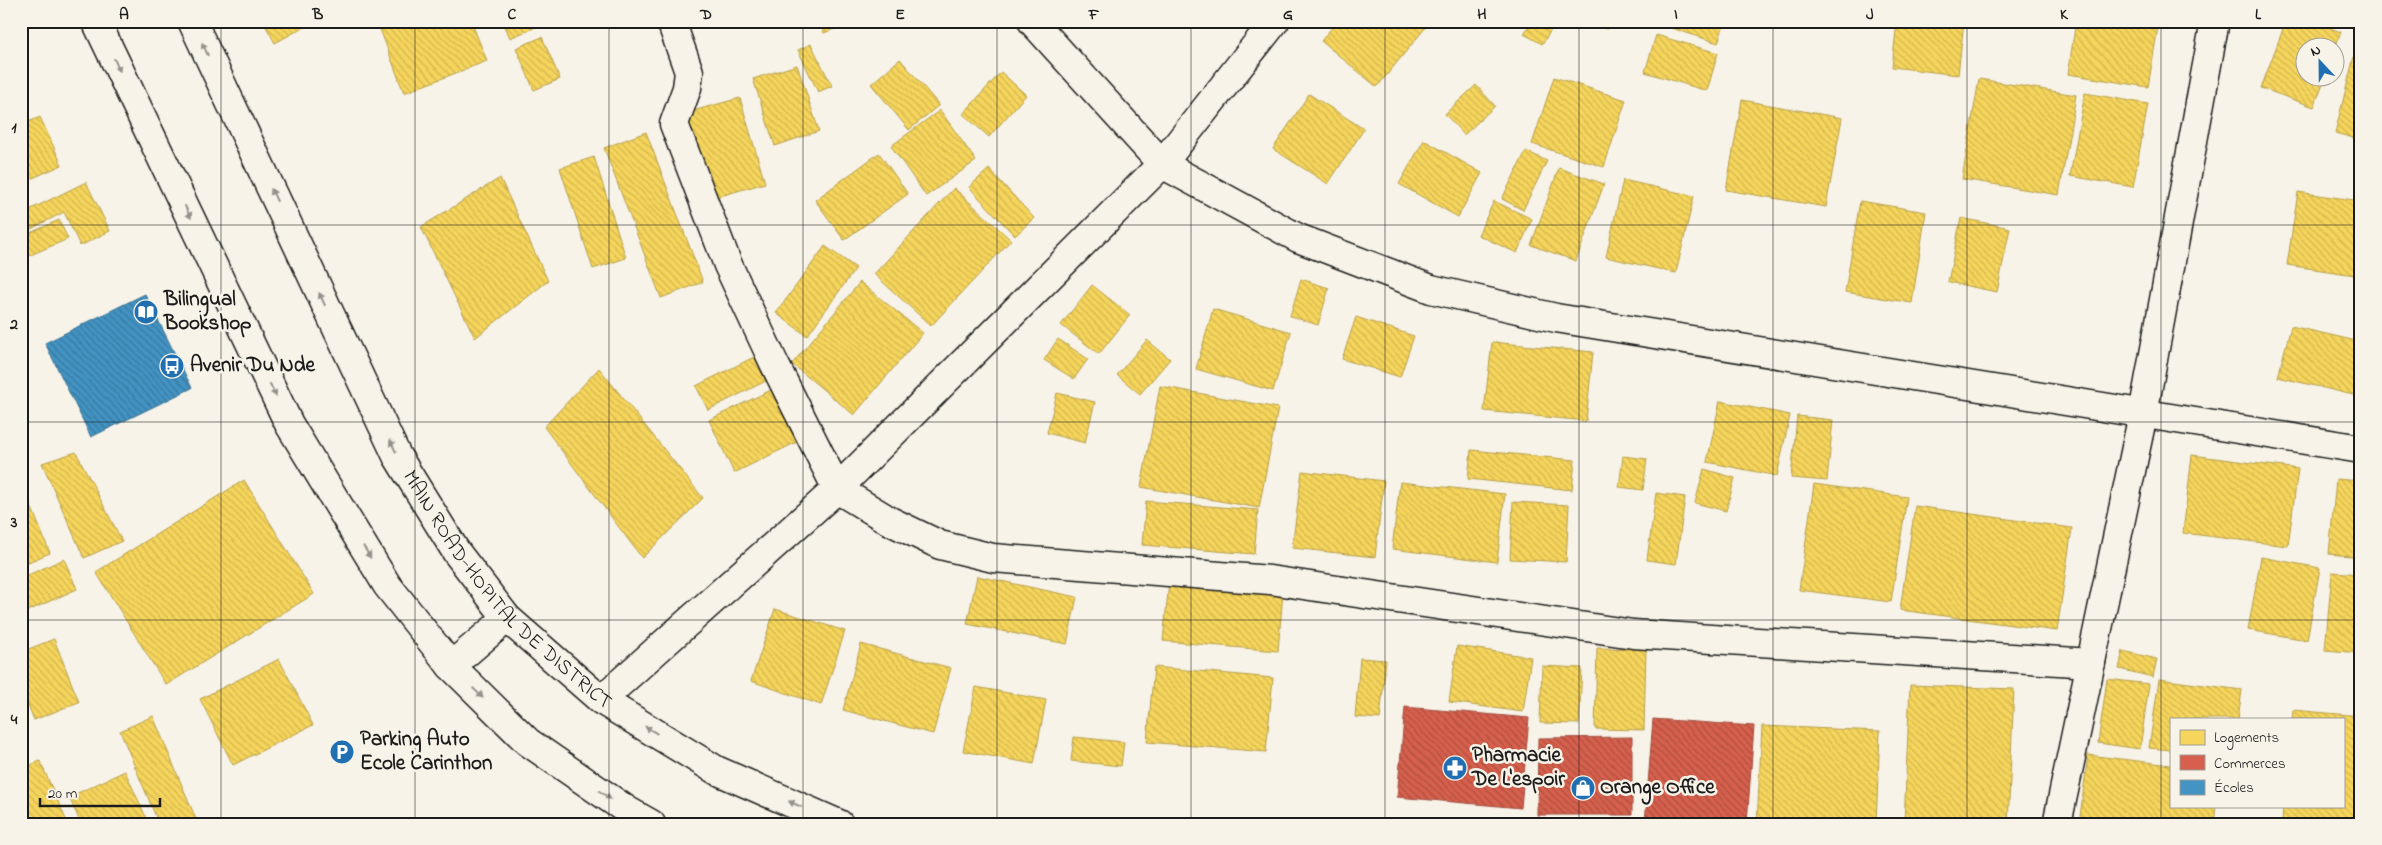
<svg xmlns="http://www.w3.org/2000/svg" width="2382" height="845" viewBox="0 0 2382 845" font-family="'Indie Flower',sans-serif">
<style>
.homes{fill:url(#homes-back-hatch);stroke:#b59e49}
.shops{fill:url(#shops-back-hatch);stroke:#9e4c3e}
.schools{fill:url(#schools-back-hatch);stroke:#376f91}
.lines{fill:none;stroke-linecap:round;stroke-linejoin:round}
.minor-casing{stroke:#1c1c1c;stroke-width:31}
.tertiary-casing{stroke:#1c1c1c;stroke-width:31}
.secondary-casing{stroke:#1c1c1c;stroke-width:31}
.minor{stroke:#f7f3e8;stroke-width:28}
.tertiary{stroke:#f7f3e8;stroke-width:28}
.secondary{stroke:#f7f3e8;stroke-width:28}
.oneway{fill:#94928c}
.grid{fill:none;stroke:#1c1c1c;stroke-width:1;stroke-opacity:0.55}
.labels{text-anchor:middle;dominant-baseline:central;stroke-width:5;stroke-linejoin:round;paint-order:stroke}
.poi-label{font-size:21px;font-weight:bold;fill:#1c1c1c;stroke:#f7f3e8;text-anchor:start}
.street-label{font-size:21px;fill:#1c1c1c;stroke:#f7f3e8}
.neatline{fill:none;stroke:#1c1c1c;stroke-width:2}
.grid-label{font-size:16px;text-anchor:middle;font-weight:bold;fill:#1c1c1c}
</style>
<defs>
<pattern id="homes-back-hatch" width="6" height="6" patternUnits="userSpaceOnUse" patternTransform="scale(1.25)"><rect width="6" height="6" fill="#f6d55c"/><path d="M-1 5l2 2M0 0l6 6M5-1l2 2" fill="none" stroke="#d2b64f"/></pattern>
<pattern id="shops-back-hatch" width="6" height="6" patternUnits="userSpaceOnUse" patternTransform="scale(1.25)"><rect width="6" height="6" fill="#d6604d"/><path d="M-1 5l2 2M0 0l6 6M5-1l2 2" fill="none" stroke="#ad4e3f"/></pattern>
<pattern id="schools-back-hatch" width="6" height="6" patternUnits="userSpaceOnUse" patternTransform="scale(1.25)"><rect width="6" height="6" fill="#4393c3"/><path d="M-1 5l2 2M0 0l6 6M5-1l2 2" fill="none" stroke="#37779e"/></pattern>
</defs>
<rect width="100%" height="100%" fill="#f7f3e8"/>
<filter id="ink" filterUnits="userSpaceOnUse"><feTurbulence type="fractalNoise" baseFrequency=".02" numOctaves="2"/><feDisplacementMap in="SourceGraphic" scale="10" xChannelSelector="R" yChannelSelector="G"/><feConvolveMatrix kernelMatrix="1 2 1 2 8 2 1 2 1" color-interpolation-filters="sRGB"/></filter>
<g filter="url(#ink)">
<!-- homes -->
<g class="homes">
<polygon points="263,21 315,21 275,43"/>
<polygon points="377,21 471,21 487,61 404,93"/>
<polygon points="503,21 550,21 510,38"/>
<polygon points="819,21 854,21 824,33"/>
<polygon points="1337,21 1430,21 1430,22 1377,87 1321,41"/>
<polygon points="1531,21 1549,21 1555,24 1542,44 1524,34"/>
<polygon points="1569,21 1610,21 1608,29"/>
<polygon points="1666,21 1725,21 1718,43 1665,26"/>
<polygon points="1897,21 1964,21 1958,75 1892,67"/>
<polygon points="2076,21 2159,21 2148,87 2068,74"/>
<polygon points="2286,21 2311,21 2341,32 2334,51 2334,48 2304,48 2304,78 2325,78 2314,107 2261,88"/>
<polygon points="1656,35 1718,53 1707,91 1645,72"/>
<polygon points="2359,36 2361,36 2361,140 2335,133"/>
<polygon points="542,37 560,79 534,90 516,48"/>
<polygon points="811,44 832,86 818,92 798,50"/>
<polygon points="900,59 939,105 909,130 871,84"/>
<polygon points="797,65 819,131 775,146 753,79"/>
<polygon points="1001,72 1026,95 989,137 963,114"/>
<polygon points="1554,77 1626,100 1604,167 1532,144"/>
<polygon points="1979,79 2076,95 2059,195 1962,179"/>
<polygon points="1476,85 1495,106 1464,135 1445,114"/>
<polygon points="2085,93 2148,104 2133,187 2070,176"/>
<polygon points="1309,94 1364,129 1328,184 1273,149"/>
<polygon points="740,98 765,183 710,199 685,113"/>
<polygon points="1742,100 1842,118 1826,207 1726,190"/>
<polygon points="940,110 976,161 926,196 891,146"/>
<polygon points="40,117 62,165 26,181 21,170 21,125"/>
<polygon points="646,132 703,282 661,298 604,148"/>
<polygon points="1424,140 1482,173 1458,217 1399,184"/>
<polygon points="1526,151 1547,161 1523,210 1502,199"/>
<polygon points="879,153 908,194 844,240 815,200"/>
<polygon points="594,157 626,258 593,269 560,168"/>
<polygon points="1559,168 1604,184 1576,261 1531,245"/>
<polygon points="989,169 1034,218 1015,236 969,187"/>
<polygon points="500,178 548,281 475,338 421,227"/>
<polygon points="1623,180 1694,196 1676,273 1606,257"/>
<polygon points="86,182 110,231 80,246 64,212 29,230 21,214"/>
<polygon points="954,188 1011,240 931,326 874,274"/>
<polygon points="2298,192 2361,201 2361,240 2355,275 2287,265"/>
<polygon points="1494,201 1532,219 1517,253 1478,235"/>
<polygon points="1860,201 1926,212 1912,303 1845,292"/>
<polygon points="1961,218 2010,228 1997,292 1948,282"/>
<polygon points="59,220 68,239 21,259 21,237"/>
<polygon points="825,246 856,268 807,336 776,313"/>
<polygon points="1301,279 1329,288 1318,325 1290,316"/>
<polygon points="860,282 923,333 854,415 792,364"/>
<polygon points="1092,285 1130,315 1099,354 1061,325"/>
<polygon points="1213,309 1291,332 1273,391 1196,369"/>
<polygon points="1356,317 1414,336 1400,377 1342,359"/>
<polygon points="2291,326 2361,342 2361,365 2353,395 2278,377"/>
<polygon points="1058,339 1088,359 1074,379 1044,360"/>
<polygon points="1147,340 1170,359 1140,394 1117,375"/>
<polygon points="1492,342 1593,352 1586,421 1484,411"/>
<polygon points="754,357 766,381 708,410 696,386"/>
<polygon points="599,368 703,498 642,558 544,427"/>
<polygon points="1160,386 1278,408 1259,508 1141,487"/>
<polygon points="777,387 803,439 734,473 709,420"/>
<polygon points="1057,393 1095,402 1085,443 1047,433"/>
<polygon points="1720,401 1790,415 1777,476 1707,462"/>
<polygon points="1797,416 1833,420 1827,481 1791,478"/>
<polygon points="1471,450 1575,460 1572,490 1468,479"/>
<polygon points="76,452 122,541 84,558 42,463"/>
<polygon points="2192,455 2298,469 2288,546 2183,533"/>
<polygon points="1623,456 1647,459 1643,490 1619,487"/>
<polygon points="1704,469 1735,478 1726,511 1695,503"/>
<polygon points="1302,471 1384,481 1375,557 1292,548"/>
<polygon points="2336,479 2361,481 2361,557 2329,554"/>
<polygon points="244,480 314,594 166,685 96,572"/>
<polygon points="1400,482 1505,494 1497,562 1392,549"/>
<polygon points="1814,484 1907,497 1891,602 1799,590"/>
<polygon points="25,491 50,553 21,565 21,492"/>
<polygon points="1656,493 1685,497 1676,564 1647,560"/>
<polygon points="1146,501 1258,510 1254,554 1142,545"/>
<polygon points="1513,502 1569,505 1566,562 1510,559"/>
<polygon points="1915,506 2072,528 2057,631 1900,610"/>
<polygon points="2261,557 2320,568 2307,640 2248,630"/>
<polygon points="64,559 77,589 21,614 21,578"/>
<polygon points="2332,572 2361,574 2361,653 2325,650"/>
<polygon points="977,576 1077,597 1067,644 967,624"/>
<polygon points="1169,582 1283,593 1278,651 1163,641"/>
<polygon points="775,609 845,631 821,705 751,681"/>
<polygon points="54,639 79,702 34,720 21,687 21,652"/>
<polygon points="861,644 951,668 933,734 843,710"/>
<polygon points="1457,646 1531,657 1523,712 1449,702"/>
<polygon points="1597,648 1646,649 1644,730 1595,729"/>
<polygon points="2123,651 2157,659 2153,677 2119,669"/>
<polygon points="1360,658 1386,660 1380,719 1355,717"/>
<polygon points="279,659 313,725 233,765 200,699"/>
<polygon points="1542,666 1582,668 1579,724 1540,723"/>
<polygon points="1154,667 1273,678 1266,752 1147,742"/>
<polygon points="2107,679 2149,684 2140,749 2098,743"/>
<polygon points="2159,679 2242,690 2238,719 2171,719 2171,750 2149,748"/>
<polygon points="1910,685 2014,689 2008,824 1904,824"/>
<polygon points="976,687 1046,700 1034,764 963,751"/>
<polygon points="2293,710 2361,716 2361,824 2282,824 2283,806 2343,806 2343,719 2292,719"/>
<polygon points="153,716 198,824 159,824 120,731"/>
<polygon points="1762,726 1880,731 1876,824 1757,824"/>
<polygon points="1074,737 1124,742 1121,766 1071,761"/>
<polygon points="2088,755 2171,765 2171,806 2216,806 2214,824 2079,824"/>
<polygon points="40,761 68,824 21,824 21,769"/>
<polygon points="125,771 149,824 81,824 69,797"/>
</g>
<!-- shops -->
<g class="shops">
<polygon points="1405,707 1529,718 1521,808 1397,797"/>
<polygon points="1653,719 1754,726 1747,824 1645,823"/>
<polygon points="1632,737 1632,815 1537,815 1538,738"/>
</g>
<!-- schools -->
<polygon class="schools" points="145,294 192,388 91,437 45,343"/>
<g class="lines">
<defs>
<g id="minor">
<polyline points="671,21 689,72 687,88 674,124 728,265 774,363 837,489 890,521 940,545 993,558 1270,580 1633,634 2091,663"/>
<polyline points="1032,21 1162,164 1298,238 1431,289 1556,318 2361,449"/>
<polyline points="601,700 837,489 1162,164 1275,21"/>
<polyline points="2057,824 2143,414 2215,21"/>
</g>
<polyline id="tertiary" points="451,666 507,618"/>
<g id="secondary">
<polyline points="96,21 289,424 387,585 451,666 528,742 628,811 651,824"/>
<path id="s1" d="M 192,21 L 397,456 L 457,553 L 507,618 L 601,700 L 716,770 L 839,824"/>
</g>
</defs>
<!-- minor casing -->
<use href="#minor" class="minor-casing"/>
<!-- tertiary casing -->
<use href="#tertiary" class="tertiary-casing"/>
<!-- secondary casing -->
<use href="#secondary" class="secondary-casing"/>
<!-- minor -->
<use href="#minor" class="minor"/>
<!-- tertiary -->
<use href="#tertiary" class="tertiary"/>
<!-- secondary -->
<use href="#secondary" class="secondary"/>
</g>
<!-- one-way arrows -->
<defs><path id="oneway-solid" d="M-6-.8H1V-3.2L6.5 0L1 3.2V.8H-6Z" transform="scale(1.25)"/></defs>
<g class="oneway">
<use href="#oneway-solid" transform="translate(205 49) rotate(-115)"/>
<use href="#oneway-solid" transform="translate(117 65) rotate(64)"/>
<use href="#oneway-solid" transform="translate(274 195) rotate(-115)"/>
<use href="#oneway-solid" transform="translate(188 212) rotate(64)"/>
<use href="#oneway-solid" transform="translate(322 299) rotate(-115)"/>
<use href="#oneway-solid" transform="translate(273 390) rotate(64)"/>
<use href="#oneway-solid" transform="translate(393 446) rotate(-116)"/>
<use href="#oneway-solid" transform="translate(367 552) rotate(58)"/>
<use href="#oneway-solid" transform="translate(478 693) rotate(44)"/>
<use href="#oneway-solid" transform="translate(651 730) rotate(-149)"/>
<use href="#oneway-solid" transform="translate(605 795) rotate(35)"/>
<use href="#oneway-solid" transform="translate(795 804) rotate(-156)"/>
</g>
</g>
<!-- grid -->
<path class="grid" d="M 221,21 L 221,824M 415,21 L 415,824M 609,21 L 609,824M 803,21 L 803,824M 997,21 L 997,824M 1191,21 L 1191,824M 1385,21 L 1385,824M 1579,21 L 1579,824M 1773,21 L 1773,824M 1967,21 L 1967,824M 2161,21 L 2161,824M 21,225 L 2361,225M 21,422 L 2361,422M 21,620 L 2361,620"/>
<!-- icons -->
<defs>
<symbol id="library-disc" viewBox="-11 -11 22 22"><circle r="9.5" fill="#1f6fb2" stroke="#f7f3e8"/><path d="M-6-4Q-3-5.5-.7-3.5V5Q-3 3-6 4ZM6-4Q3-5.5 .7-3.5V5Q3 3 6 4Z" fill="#fff"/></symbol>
<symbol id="bus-disc" viewBox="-11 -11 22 22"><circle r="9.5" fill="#1f6fb2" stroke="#f7f3e8"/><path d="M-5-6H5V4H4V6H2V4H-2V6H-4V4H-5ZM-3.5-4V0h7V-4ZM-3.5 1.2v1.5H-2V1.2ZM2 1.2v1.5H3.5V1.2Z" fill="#fff"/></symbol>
<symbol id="parking-disc" viewBox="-11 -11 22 22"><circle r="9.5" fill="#1f6fb2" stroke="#f7f3e8"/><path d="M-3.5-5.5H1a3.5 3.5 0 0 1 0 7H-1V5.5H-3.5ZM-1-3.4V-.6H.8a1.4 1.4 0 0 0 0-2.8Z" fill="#fff"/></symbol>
<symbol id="pharmacy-disc" viewBox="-11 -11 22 22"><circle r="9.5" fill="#1f6fb2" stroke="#f7f3e8"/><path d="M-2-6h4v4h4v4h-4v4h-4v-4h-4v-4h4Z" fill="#fff"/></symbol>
<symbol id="shop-disc" viewBox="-11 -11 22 22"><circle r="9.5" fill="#1f6fb2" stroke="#f7f3e8"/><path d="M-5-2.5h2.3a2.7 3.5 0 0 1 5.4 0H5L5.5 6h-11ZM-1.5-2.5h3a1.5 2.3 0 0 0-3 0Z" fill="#fff"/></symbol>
</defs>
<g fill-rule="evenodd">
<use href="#library-disc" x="132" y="298" width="28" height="28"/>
<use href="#bus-disc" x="158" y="352" width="28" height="28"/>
<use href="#parking-disc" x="328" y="738" width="28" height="28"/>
<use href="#pharmacy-disc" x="1441" y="754" width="28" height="28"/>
<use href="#shop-disc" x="1569" y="774" width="28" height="28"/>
</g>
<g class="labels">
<!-- poi labels -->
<g class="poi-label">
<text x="164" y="300">Bilingual<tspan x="164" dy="24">Bookshop</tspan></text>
<text x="190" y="366">Avenir Du Nde</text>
<text x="360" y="740">Parking Auto<tspan x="360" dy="24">Ecole Carinthon</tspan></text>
<text x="1472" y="756">Pharmacie<tspan x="1472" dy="24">De L'espoir</tspan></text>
<text x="1600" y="788">Orange Office</text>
</g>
<!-- street labels -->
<g class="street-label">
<text stroke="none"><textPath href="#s1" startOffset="656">MAIN ROAD-HOPITAL DE DISTRICT</textPath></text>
</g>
</g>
<!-- margin -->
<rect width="2382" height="845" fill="none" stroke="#f7f3e8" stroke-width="55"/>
<!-- legend -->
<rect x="2170" y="718" width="175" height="90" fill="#f7f3e8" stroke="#9f9d96"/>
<rect x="2180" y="730" width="25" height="15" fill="#f6d55c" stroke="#9f9d96"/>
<text x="2214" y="742" font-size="15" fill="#1c1c1c">Logements</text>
<rect x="2180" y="755" width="25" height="15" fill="#d6604d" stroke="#9f9d96"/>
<text x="2214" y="768" font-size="15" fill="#1c1c1c">Commerces</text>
<rect x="2180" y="780" width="25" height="15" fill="#4393c3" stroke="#9f9d96"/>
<text x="2214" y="792" font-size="15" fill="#1c1c1c">Écoles</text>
<!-- north arrow -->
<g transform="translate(2320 62) rotate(338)"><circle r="24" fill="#f7f3e8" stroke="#9f9d96"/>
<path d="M0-4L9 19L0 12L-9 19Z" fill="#1f6fb2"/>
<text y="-8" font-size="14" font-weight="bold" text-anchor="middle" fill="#1c1c1c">N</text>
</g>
<!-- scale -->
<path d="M40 798v8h120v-8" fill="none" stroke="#1c1c1c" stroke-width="2.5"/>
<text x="48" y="798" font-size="15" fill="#1c1c1c" stroke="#f7f3e8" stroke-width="4" paint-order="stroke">20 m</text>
<rect x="28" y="28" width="2326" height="790" class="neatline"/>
<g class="grid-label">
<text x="124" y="19">A</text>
<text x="318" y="19">B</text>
<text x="512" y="19">C</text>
<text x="706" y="19">D</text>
<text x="900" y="19">E</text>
<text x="1094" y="19">F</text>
<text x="1288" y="19">G</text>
<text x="1482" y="19">H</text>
<text x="1676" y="19">I</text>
<text x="1870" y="19">J</text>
<text x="2064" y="19">K</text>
<text x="2258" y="19">L</text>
<text x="14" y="132">1</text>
<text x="14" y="329">2</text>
<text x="14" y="527">3</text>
<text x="14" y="724">4</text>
</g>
</svg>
